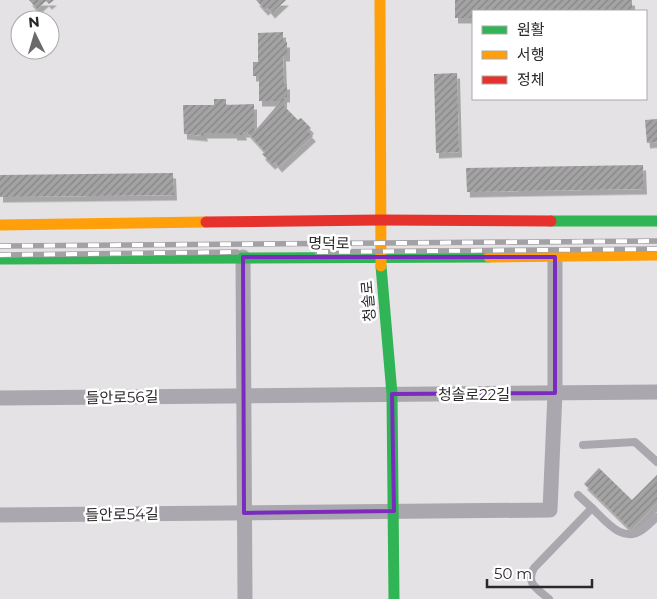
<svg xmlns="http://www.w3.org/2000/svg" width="657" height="599" viewBox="0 0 657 599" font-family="Montserrat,'Noto Sans KR',sans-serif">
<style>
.building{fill:url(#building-hatch);filter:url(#shadow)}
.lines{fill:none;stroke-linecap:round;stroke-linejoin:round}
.lane{stroke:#aaa8ae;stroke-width:8}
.street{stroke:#aaa8ae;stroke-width:15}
.fast{stroke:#30b455;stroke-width:11}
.slow{stroke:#ff9f0a;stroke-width:11}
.jam{stroke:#e5322d;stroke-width:11}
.rail-casing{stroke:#a3a1a5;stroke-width:5.5}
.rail{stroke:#fff;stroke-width:4;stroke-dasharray:11;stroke-linecap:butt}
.marked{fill:none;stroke:#7b2cbf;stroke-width:4;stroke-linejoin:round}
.labels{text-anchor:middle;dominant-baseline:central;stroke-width:5;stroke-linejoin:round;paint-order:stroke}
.street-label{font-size:15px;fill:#2a282a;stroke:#fff}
</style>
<defs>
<pattern id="building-hatch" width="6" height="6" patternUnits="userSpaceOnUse" patternTransform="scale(1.25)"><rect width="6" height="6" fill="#a4a3a4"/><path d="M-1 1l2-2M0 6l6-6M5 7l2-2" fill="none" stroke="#868586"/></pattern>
<filter id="shadow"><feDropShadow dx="3" dy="5.5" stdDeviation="0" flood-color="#0004"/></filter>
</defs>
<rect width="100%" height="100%" fill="#e4e2e4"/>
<!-- building -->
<g class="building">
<polygon points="29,0 54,0 49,4 46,1 37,9"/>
<polygon points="256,0 286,0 272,13 268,8 265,10"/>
<polygon points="455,0 632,0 632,11 473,11 473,18 455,18"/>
<polygon points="283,32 283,42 287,42 287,56 283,56 284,84 287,84 287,97 284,97 284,106 298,120 301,118 311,128 308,131 313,136 279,167 275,162 272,164 262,154 265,152 247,132 243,132 244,135 234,135 234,133 204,133 205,136 184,134 183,105 214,105 214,99 226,99 226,105 254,104 254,132 281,101 259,101 259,76 253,76 253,62 258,62 258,33"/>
<polygon points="457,73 459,152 436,153 434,74"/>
<polygon points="657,119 657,142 647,143 645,120"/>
<polygon points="643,165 644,189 467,192 466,168"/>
<polygon points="173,173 174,195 0,197 0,175"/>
<polygon points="599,468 632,500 657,475 657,503 631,530 584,484"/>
</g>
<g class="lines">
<!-- lane -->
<g class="lane">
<polyline points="583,445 635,442 657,462"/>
<polyline points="578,495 592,508"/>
<path d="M 549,599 C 538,589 525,584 534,568 L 592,508 C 605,520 622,544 642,530 C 647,527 652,521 657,517"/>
</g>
<!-- street -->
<g class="street">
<polyline points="243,257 245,599"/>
<polyline points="0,398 657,392"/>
<polyline points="0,515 550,510 555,393 555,257"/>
</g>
<!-- fast -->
<g class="fast">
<polyline points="551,221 657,221"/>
<polyline points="0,259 489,257"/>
<polyline points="381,266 392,394 394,599"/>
</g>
<!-- slow -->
<g class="slow">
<polyline points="380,0 381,266"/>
<polyline points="0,225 206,222"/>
<polyline points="489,257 657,255"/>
</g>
<!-- jam -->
<polyline class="jam" points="206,222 380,220 551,221"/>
<defs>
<g id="rail">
<polyline points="0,246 657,241"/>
<polyline points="317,252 657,249"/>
<polyline points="0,255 237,252"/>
</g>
</defs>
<!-- rail casing -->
<use href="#rail" class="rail-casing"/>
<!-- rail -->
<use href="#rail" class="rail"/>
</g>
<!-- marked area -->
<path class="marked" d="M 243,257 L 555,257 L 555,393 L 392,394 L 394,511 L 244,513 Z"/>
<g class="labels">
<!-- street labels -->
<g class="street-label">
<text transform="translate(329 243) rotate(1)">명덕로</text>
<text transform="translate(368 301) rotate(-95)">청솔로</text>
<text x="474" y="394">청솔로22길</text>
<text transform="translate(122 397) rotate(-1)">들안로56길</text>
<text transform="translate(122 514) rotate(-1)">들안로54길</text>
</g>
</g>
<!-- legend -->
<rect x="472" y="10" width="175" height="90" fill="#ffffff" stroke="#aaa9aa"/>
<rect x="482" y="26" width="25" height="8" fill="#30b455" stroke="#aaa9aa"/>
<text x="517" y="35" font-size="15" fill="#2a282a">원활</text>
<rect x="482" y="51" width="25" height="8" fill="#ff9f0a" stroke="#aaa9aa"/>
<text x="517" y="60" font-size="15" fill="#2a282a">서행</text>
<rect x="482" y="76" width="25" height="8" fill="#e5322d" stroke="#aaa9aa"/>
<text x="517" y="85" font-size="15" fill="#2a282a">정체</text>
<!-- north arrow -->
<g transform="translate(35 35) rotate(355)"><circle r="24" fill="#ffffff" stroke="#aaa9aa"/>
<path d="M0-4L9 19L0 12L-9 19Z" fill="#6b696b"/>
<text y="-8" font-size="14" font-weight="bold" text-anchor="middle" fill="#2a282a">N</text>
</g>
<!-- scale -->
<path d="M487 579v8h105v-8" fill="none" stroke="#2a282a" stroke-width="2.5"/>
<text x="494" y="579" font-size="15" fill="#2a282a" stroke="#ffffff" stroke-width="4" paint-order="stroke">50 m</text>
</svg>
